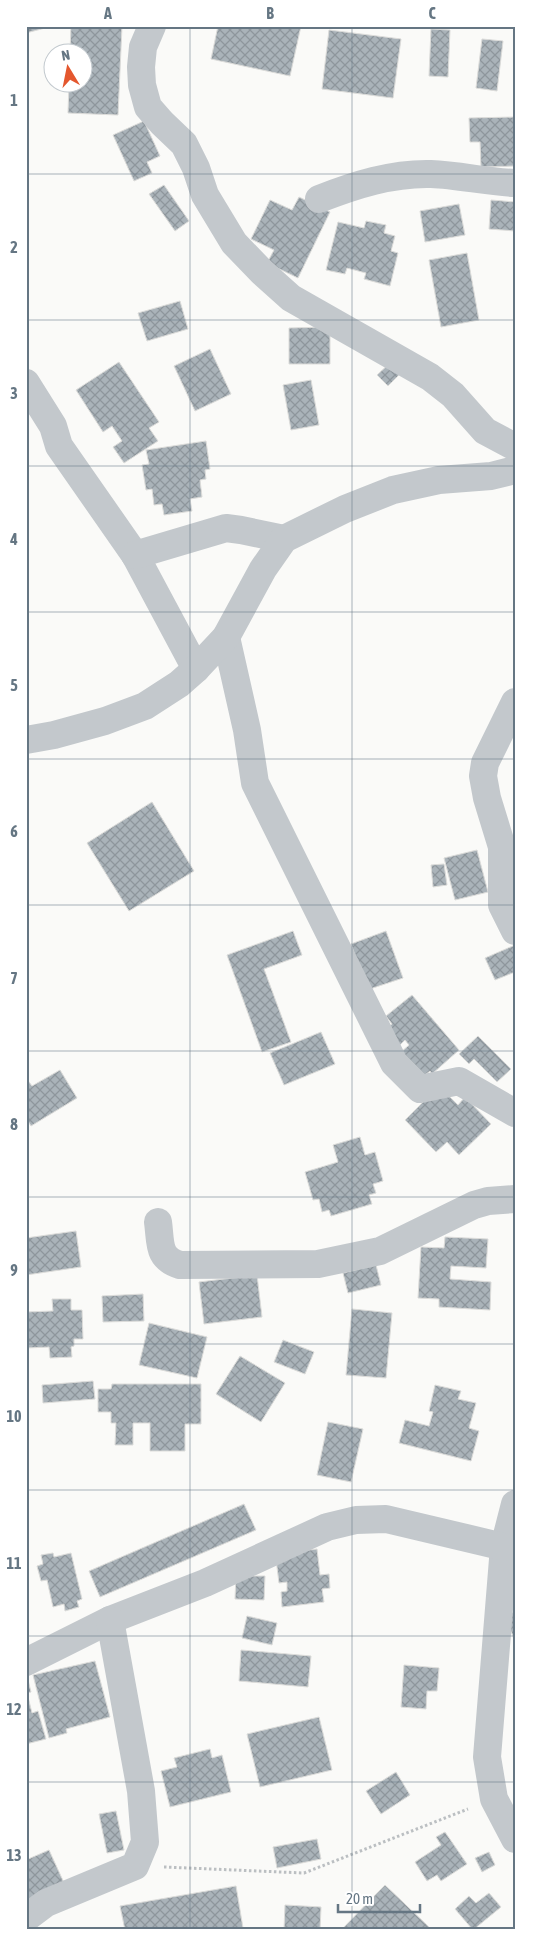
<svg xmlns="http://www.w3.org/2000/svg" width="541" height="1956" viewBox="0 0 541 1956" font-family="'Asap Condensed',sans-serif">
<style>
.building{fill:url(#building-cross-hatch);stroke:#dcdcda}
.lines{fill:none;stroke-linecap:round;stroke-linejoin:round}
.path{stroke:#bbbfc2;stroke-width:3;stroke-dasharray:2.5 2.5;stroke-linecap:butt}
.minor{stroke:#c3c8cc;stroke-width:28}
.grid{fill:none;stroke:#657683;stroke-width:1;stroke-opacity:0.55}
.neatline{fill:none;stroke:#657683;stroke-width:2}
.grid-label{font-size:16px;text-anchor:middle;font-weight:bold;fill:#657683}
</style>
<defs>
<pattern id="building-cross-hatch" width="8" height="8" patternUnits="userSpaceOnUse" patternTransform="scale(1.25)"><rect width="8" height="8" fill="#aab3b9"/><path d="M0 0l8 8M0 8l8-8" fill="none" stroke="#8e969c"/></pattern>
</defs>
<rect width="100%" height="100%" fill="#fafaf8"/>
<!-- building -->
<g class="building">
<polygon points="26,26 49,26 49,27 26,33"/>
<polygon points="71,26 122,26 118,115 68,113 69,82 82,82 82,52 70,52"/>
<polygon points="218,26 301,26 290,76 211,59"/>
<polygon points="431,29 450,30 448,77 429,76"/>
<polygon points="329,30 401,39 393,98 322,89"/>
<polygon points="482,39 503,41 497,91 476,88"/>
<polygon points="515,117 515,166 481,167 480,142 470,142 469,118"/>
<polygon points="144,121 160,156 147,162 152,173 134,181 113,135"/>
<polygon points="164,185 189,221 175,231 149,194"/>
<polygon points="299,197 330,212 298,278 267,263 274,250 251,239 270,200 292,210"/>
<polygon points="491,200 515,202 515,231 489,229"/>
<polygon points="459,204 465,235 425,242 420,211"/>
<polygon points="366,221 386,225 384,233 395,236 391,251 398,253 390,286 364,279 366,273 347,268 345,274 326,270 338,222 364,228"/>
<polygon points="467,253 479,320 441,327 429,260"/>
<polygon points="180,301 188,329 147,341 138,313"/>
<polygon points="330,327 330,364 289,364 289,328"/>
<polygon points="210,349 231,394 195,411 174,366"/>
<polygon points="119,362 159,422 149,428 158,441 124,463 113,447 122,441 112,426 103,432 76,390"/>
<polygon points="390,363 401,373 388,386 377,375"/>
<polygon points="311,380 319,425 291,430 283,385"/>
<polygon points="206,441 210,469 205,470 206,479 200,480 202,497 190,499 192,511 164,515 162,504 154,505 152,489 146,490 142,465 149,464 146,450"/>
<polygon points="152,802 194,871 129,911 87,843"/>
<polygon points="477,850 488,892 455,900 444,858"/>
<polygon points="444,864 447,885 433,887 431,865"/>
<polygon points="293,931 302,955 264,969 291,1042 262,1052 227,955"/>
<polygon points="386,931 403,978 367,990 351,944"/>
<polygon points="515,945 515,972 495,980 485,958"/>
<polygon points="412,995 459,1050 432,1074 430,1071 420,1079 399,1054 409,1045 405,1040 399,1046 385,1030 392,1024 386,1016"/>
<polygon points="321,1032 335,1064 284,1085 270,1053"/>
<polygon points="478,1036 511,1069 497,1082 474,1059 469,1064 459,1054"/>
<polygon points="60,1070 77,1098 31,1126 26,1118 26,1078 32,1086"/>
<polygon points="439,1086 458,1105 465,1097 491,1124 459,1155 447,1142 436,1152 405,1120"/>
<polygon points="360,1137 365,1155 375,1152 383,1181 373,1184 376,1193 369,1195 372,1204 331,1216 329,1210 322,1212 319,1199 313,1200 305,1172 338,1162 333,1145"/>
<polygon points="76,1231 81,1267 26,1275 26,1238"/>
<polygon points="445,1237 488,1239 486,1268 451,1266 450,1279 491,1282 490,1310 439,1307 439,1299 418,1298 421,1247 444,1248"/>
<polygon points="376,1265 381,1285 348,1293 343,1273"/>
<polygon points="257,1275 262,1317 204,1324 199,1282"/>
<polygon points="143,1294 144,1321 103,1322 102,1296"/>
<polygon points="52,1299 71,1299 71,1310 82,1310 83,1339 74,1339 74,1346 71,1347 72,1357 50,1358 49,1347 26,1348 26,1312 53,1311"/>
<polygon points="352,1309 392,1313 386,1378 346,1375"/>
<polygon points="149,1323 207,1337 197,1378 139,1365"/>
<polygon points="283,1340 314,1352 305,1374 274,1362"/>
<polygon points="240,1356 285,1383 261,1422 216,1394"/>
<polygon points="93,1381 95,1399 43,1403 42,1385"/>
<polygon points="112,1384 201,1384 201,1424 185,1424 185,1451 150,1451 150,1423 133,1423 133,1445 115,1445 116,1423 111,1423 111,1412 98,1412 98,1389 111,1389"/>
<polygon points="435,1385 461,1391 458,1399 476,1403 469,1428 479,1431 471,1461 399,1443 405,1420 429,1426 433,1412 429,1411"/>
<polygon points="328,1422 363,1429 351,1482 317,1475"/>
<polygon points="244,1504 256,1530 100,1597 89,1571"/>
<polygon points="317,1549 320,1575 329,1574 330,1588 322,1589 324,1602 282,1607 281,1592 287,1591 287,1582 279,1583 276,1559 293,1552"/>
<polygon points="53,1553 54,1557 71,1553 82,1599 77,1601 79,1607 65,1611 64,1604 53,1607 47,1580 41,1581 37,1566 43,1564 41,1555"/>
<polygon points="236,1576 265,1576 264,1600 235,1599"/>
<polygon points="515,1612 515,1642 505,1615"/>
<polygon points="247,1616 277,1623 272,1645 242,1638"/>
<polygon points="241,1650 311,1656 308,1687 239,1681"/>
<polygon points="95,1661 110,1717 66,1729 67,1733 49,1738 33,1675"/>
<polygon points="404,1665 439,1668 437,1691 427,1691 426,1709 401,1707"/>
<polygon points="26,1680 28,1680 31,1692 27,1693 32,1713 38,1711 46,1739 26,1744"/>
<polygon points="319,1717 332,1770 260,1787 247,1734"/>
<polygon points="210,1749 212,1758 222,1755 231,1792 170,1807 161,1771 177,1767 174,1758"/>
<polygon points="396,1772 410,1795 381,1814 366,1791"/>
<polygon points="116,1811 124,1850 107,1853 99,1814"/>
<polygon points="445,1832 467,1864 441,1881 437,1875 427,1881 415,1862 441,1845 436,1837"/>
<polygon points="317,1839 321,1859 277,1868 273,1847"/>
<polygon points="49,1850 65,1885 26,1903 26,1860"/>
<polygon points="489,1852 495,1865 482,1872 475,1858"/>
<polygon points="385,1885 429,1927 426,1930 347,1930 344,1927"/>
<polygon points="236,1886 243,1928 234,1930 125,1930 120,1906"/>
<polygon points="489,1893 501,1907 473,1930 455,1909 469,1896 476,1903"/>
<polygon points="285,1905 321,1907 320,1930 284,1930"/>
</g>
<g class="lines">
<!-- path -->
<polyline class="path" points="164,1867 304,1873 468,1809"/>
<!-- minor -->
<g class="minor">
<polyline points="152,26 143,47 141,67 142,85 148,107 162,123 184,144 196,168 205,195 234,243 262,272 291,298 430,377 453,395 485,431 515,447"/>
<path d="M 319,199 C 355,185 392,173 431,174 C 459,175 487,182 515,183"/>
<polyline points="26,383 53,426 59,446 135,555 196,669"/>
<polyline points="135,555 226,528 241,530 284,539"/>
<polyline points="226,637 247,730 255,783 394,1063 420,1089 459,1081 515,1113"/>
<polyline points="515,702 485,763 483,776 487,798 502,847 502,905 515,931"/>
<polyline points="26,740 54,735 105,721 145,706 179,684 196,669 226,637 263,569 284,539 345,509 393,490 439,480 491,476 515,470"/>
<path d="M 158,1222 C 161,1243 157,1258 180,1265 L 318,1264 L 380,1251 L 474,1205 L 488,1201 L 515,1199"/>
<polyline points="515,1504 504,1547 487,1757 494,1799 515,1839"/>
<polyline points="26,1662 110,1620 205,1583 327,1527 356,1520 386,1519 504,1547"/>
<polyline points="26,1918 46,1903 135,1866 145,1842 141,1791 110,1620"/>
</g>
</g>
<!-- grid -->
<path class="grid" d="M 190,26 L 190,1930M 352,26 L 352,1930M 26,174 L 515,174M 26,320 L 515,320M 26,466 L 515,466M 26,612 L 515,612M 26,759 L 515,759M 26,905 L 515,905M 26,1051 L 515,1051M 26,1197 L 515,1197M 26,1344 L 515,1344M 26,1490 L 515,1490M 26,1636 L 515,1636M 26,1782 L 515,1782"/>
<!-- border -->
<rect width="541" height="1956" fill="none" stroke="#ffffff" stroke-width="55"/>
<!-- north arrow -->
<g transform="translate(68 68) rotate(350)"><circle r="24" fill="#ffffff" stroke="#c1c8cd"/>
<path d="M0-4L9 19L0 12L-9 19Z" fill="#e4572e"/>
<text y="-8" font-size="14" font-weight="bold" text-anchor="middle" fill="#657683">N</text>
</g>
<!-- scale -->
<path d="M338 1904v8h82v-8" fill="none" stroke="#657683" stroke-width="2.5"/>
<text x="346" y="1904" font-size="15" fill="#657683" stroke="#ffffff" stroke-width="4" paint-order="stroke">20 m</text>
<rect x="28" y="28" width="486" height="1900" class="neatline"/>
<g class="grid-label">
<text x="108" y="19">A</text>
<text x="270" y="19">B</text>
<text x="432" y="19">C</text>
<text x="14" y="106">1</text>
<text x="14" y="253">2</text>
<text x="14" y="399">3</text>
<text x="14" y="545">4</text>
<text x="14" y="691">5</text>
<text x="14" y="837">6</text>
<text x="14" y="984">7</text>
<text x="14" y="1130">8</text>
<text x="14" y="1276">9</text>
<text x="14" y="1422">10</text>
<text x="14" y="1569">11</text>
<text x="14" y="1715">12</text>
<text x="14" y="1861">13</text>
</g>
</svg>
